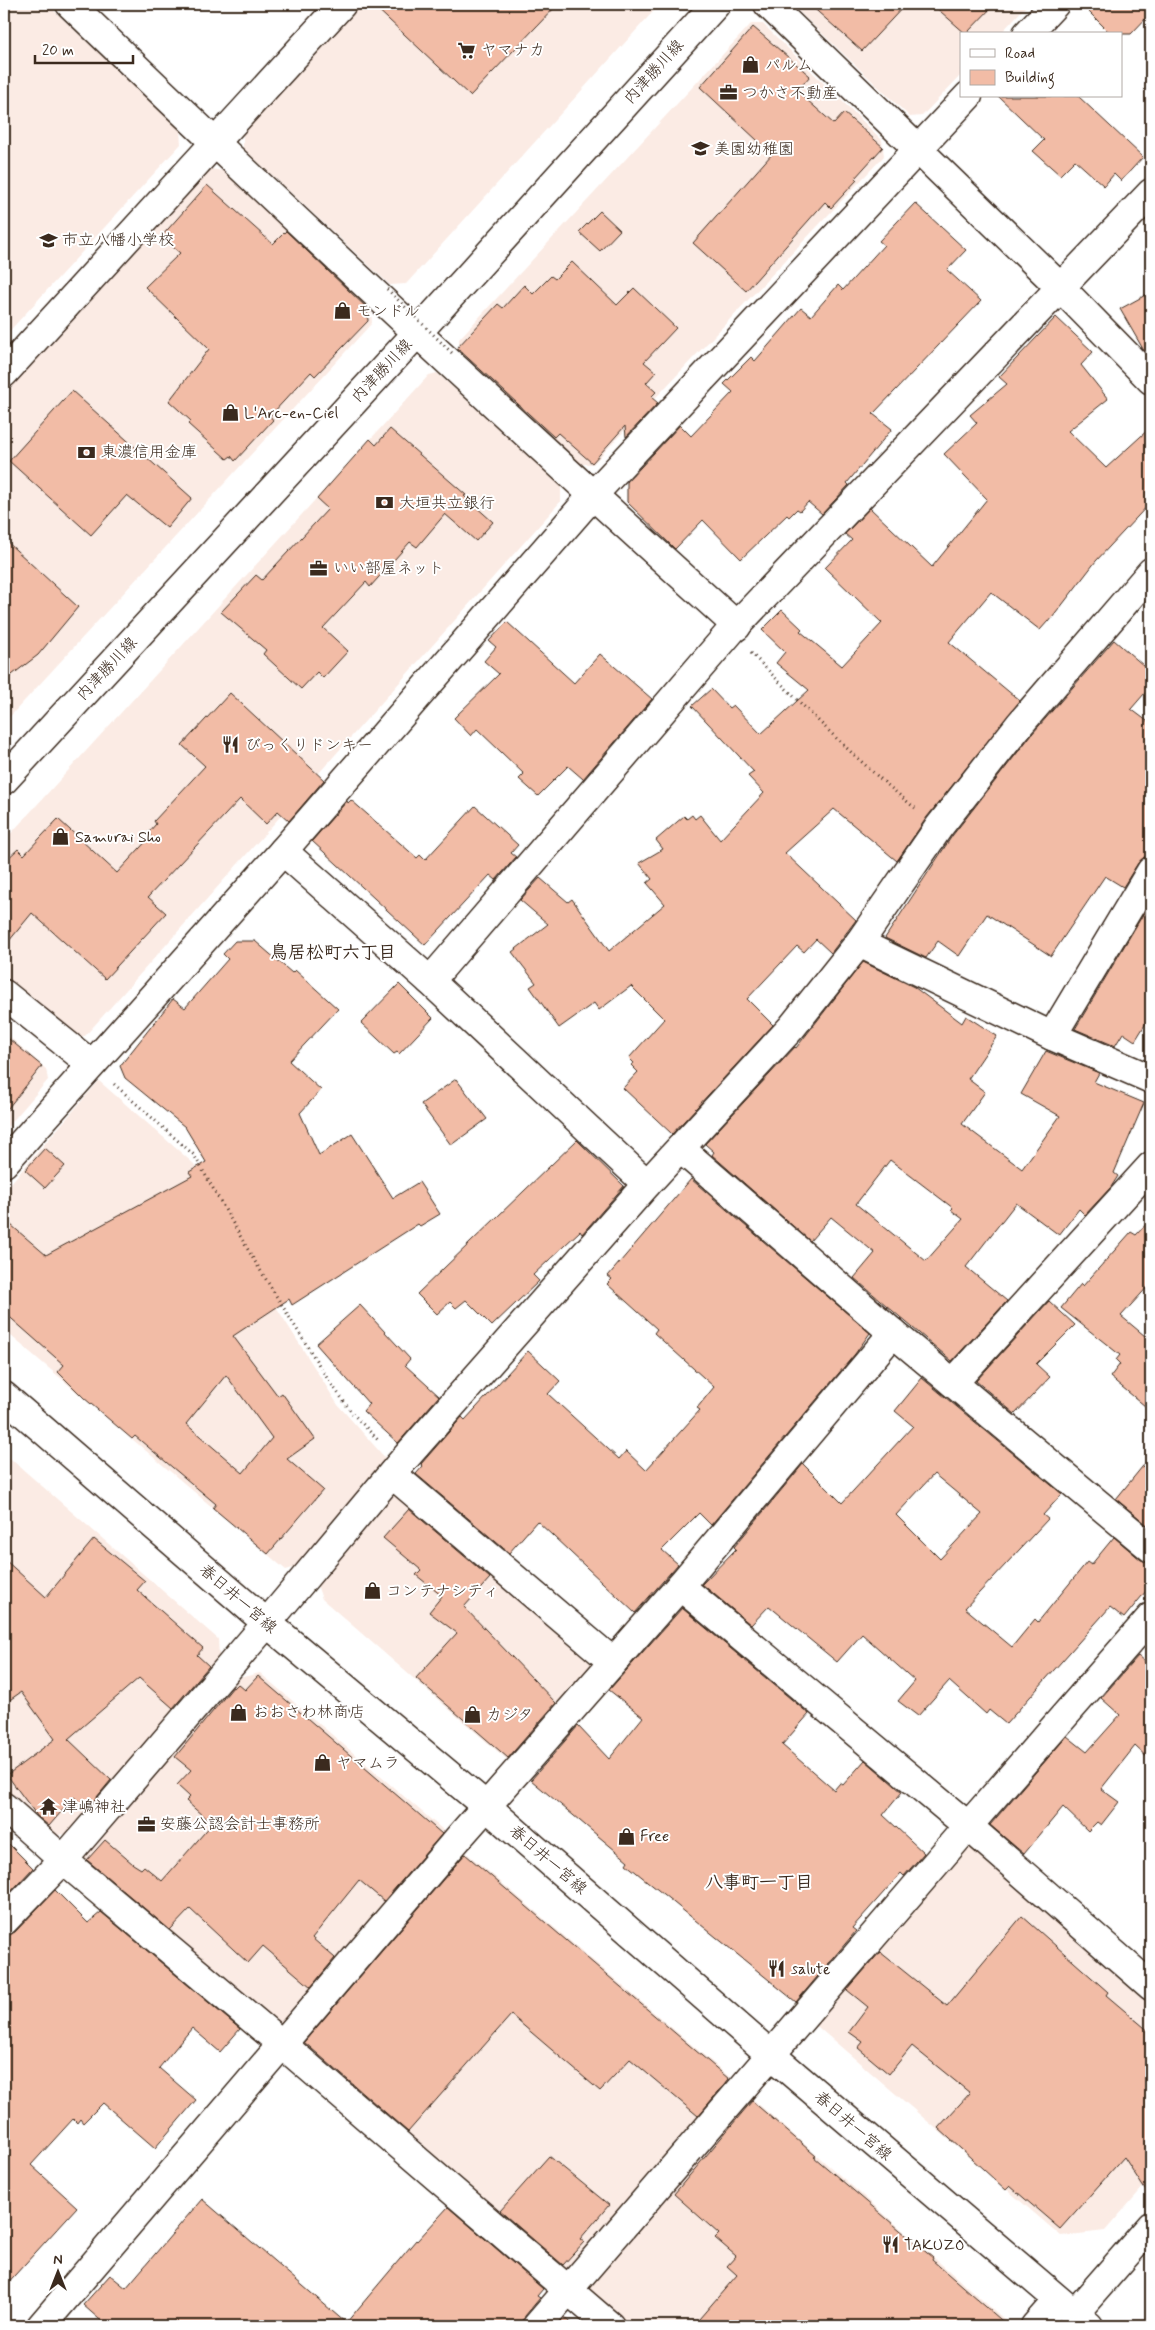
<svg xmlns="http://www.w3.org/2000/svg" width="1155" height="2330" viewBox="0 0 1155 2330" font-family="Mynerve,'Klee One',sans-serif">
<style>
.built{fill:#fbebe4}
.building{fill:#f2bca6;stroke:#3b2a1e;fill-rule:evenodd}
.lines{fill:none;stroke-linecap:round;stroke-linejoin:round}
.street-casing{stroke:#3b2a1e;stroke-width:31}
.secondary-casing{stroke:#3b2a1e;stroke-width:31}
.primary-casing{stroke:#3b2a1e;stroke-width:31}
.path{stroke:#3b2a1e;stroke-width:3;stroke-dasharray:1 4;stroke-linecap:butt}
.street{stroke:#fff;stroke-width:28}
.secondary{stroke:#fff;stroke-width:28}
.primary{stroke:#fff;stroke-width:28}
.path-bridge{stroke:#3b2a1e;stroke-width:3;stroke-dasharray:1 4;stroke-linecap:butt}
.labels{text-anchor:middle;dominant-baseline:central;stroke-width:4;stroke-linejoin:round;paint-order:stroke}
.poi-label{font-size:16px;fill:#3b2a1e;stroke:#fff;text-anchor:start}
.street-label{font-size:16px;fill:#3b2a1e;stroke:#fff}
.neighbourhood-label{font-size:18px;font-weight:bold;fill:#3b2a1e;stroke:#fff}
</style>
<rect width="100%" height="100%" fill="#fff"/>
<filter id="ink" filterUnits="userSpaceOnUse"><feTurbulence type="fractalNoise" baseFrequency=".02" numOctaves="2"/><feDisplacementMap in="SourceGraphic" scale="10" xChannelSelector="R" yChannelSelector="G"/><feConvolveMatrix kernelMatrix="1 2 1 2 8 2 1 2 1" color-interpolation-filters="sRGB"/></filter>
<g filter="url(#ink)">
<!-- built -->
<g class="built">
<polygon points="4,4 47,4 180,130 181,144 4,337"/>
<polygon points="361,4 660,4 406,284 390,285 243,148 243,133"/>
<polygon points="791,4 1028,4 1000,34 961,34 961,75 922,116 910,117"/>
<polygon points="751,24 763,24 882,140 884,156 593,464 580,464 459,350 459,339"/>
<polygon points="211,169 223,171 371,309 372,323 4,723 4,395"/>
<polygon points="437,373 561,485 561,501 85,1036 72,1037 4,978 4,841 429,375"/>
<polygon points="4,1032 46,1069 48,1080 4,1131"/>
<polygon points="99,1081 194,1164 275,1305 338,1405 388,1461 296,1567 286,1570 4,1330 4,1191"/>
<polygon points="4,1453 218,1639 219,1657 68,1834 54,1835 4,1789"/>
<polygon points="397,1491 594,1659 594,1665 511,1763 322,1599 317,1585"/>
<polygon points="260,1673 449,1835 287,2025 274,2028 81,1861 239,1678"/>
<polygon points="964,1844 972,1844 1151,1997 1151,2178 1105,2231 1061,2236 812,2022"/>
<polygon points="462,1849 733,2080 568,2271 558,2273 301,2052 299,2038"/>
<polygon points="748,2095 1012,2326 623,2326 585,2293 585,2285"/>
</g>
<!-- building -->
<g class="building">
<polygon points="372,4 558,4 470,96"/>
<polygon points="809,4 906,4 862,51"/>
<polygon points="932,4 995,4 966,34"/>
<polygon points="1081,4 1151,4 1151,13 1131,34 1111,34"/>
<polygon points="753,27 810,76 797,91 834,124 844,113 883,147 855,178 857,180 831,208 825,202 746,291 693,243 772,154 700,87"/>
<polygon points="998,96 1078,96 1143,157 1121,181 1114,174 1104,186 1075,160 1060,175 1033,151 1044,140"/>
<polygon points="207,185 273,244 286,231 367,308 368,321 315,376 311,372 270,416 273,420 235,461 231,456 227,459 188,424 191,421 169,401 209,349 145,287 180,253 161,237"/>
<polygon points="915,203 966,250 947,270 981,301 873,414 892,429 847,483 849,485 822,514 808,502 800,511 797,509 789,517 787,515 741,559 703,520 675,549 627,502 627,482 680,425 691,436 733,392 724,384 751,357 755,361 801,308 811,316 838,285 843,290 884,245 879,241"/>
<polygon points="600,211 620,230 600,251 579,232"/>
<polygon points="572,262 617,305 634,288 676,328 644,362 656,372 646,383 656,392 651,397 658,403 626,437 625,426 592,463 558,433 554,437 457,348 498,304 503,308 524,285 533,294 551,276 555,279"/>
<polygon points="1151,292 1151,358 1143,349 1120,309"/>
<polygon points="1056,317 1093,352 1081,365 1108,399 1068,431 1106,468 1151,427 1151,502 1096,561 1049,622 1048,621 1040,630 991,592 949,642 1020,701 927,817 897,861 834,809 785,853 856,920 831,953 816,939 804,952 797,946 747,999 773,1025 672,1134 623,1088 638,1072 631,1065 634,1063 629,1058 664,1019 631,986 599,1010 594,1003 559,1028 530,987 536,983 512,952 548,924 520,900 540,878 568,902 572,899 609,951 665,904 647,883 652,879 639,863 663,849 656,840 684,816 687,819 692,815 695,819 700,815 720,840 764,793 748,776 754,772 692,706 711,689 729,708 733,705 761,734 809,690 776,663 785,652 762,630 782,610 802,629 800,631 842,666 882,623 825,568 852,540 845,534 870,508 932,567 987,499 944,454 977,423 970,415 1007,384 999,377"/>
<polygon points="72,391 192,498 167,528 127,495 91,535 9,461"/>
<polygon points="390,429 466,495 464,496 493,522 476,541 445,514 417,547 410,542 370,587 366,582 323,628 348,651 323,678 317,672 301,689 263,654 266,650 221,612 256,575 262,580 328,509 317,499 370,439 376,445"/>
<polygon points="4,539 78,607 38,655 4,681"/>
<polygon points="507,622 574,683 600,654 652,699 583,779 568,766 538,796 519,779 524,774 477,729 471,736 454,718 499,674 484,661 496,647 489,641"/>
<polygon points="1114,640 1151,672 1151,686 1131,709 1151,724 1151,855 1144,857 1138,863 1123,887 1105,876 1051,956 987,914 959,956 938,941 926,958 885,938 952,836 1032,734"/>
<polygon points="230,693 324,780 289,821 278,811 266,824 240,799 148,897 166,913 105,979 32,913 4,947 4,862 18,849 24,855 58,819 117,873 151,836 148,833 156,824 154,821 205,766 182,745"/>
<polygon points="351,800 417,858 420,855 425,860 475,806 518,845 511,853 516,857 496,880 490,875 425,945 312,841 347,801 348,803"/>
<polygon points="1151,901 1151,1015 1135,1041 1123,1033 1115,1046 1075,1029"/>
<path d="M 235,941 L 255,941 L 292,973 L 295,970 L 338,1009 L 289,1061 L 321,1090 L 300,1113 L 319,1155 L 352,1134 L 393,1198 L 419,1182 L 440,1214 L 420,1226 L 418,1224 L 292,1305 L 289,1299 L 233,1336 L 278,1396 L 282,1393 L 315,1439 L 287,1459 L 323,1490 L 268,1554 L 213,1508 L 216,1504 L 135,1436 L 132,1439 L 84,1398 L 58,1372 L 64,1365 L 4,1312 L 4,1219 L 46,1255 L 192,1176 L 189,1172 L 206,1162 L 185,1127 L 125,1078 L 120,1066 L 173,999 L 185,1008 L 228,959 L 223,954 ZM 226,1375 L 272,1438 L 243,1473 L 186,1424 Z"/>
<path d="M 863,962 L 914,987 L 962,1023 L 966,1016 L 997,1036 L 968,1079 L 985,1092 L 962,1124 L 1022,1169 L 1060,1116 L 1021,1094 L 1046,1051 L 1099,1073 L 1094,1082 L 1144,1103 L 1114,1173 L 1118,1176 L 1111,1187 L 1085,1215 L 1079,1209 L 1059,1235 L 1016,1203 L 966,1267 L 1007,1301 L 952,1361 L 854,1278 L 875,1253 L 831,1217 L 810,1241 L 712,1155 L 714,1152 L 705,1144 L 795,1047 L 796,1048 ZM 890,1160 L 953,1208 L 951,1210 L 963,1219 L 926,1261 L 856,1204 Z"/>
<polygon points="399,984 433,1018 399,1054 397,1052 394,1054 361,1023"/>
<polygon points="4,1035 42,1066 4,1113"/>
<polygon points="456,1079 487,1119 451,1145 421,1104"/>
<polygon points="577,1140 624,1186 582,1234 580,1231 533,1275 539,1281 492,1326 466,1300 456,1308 450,1302 437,1314 417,1294"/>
<polygon points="45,1148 65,1166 45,1188 25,1170"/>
<polygon points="691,1179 870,1333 855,1354 711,1525 699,1513 662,1550 678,1564 635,1613 537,1521 509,1553 416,1474 423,1466 421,1464 462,1417 465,1420 528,1351 560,1381 548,1394 619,1459 626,1451 646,1470 700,1410 697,1408 714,1387 654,1333 657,1329 607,1284 612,1279 608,1276"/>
<polygon points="1151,1219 1151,1283 1121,1316 1151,1341 1151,1411 1110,1377 1120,1364 1116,1360 1120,1355 1061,1308 1081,1284 1083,1286 1131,1232 1136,1235"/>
<polygon points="1049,1301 1075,1325 1036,1364 1050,1377 1015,1414 976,1381"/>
<polygon points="360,1305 410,1359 405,1365 439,1396 398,1443 363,1411 369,1404 316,1344"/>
<path d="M 922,1378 L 1062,1494 L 1043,1515 L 1048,1519 L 965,1608 L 1012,1647 L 1035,1619 L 1038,1622 L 1087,1562 L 1091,1565 L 1114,1537 L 1141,1560 L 1151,1563 L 1151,1585 L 1124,1618 L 1110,1607 L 1006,1724 L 989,1710 L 986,1714 L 949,1681 L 918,1716 L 898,1701 L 915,1681 L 862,1634 L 837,1662 L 769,1606 L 751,1625 L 702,1584 L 736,1549 L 734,1547 L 803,1464 L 842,1503 L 913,1426 L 895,1411 ZM 934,1474 L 982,1514 L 940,1559 L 896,1515 Z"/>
<polygon points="1151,1456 1151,1528 1116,1499"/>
<polygon points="409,1509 490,1578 464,1607 556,1703 508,1758 416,1678 457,1633 429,1612 442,1596 416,1575 421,1570 383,1538"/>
<polygon points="94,1539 145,1581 137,1590 203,1648 197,1655 209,1666 173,1708 139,1678 68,1739 111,1780 87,1809 74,1797 49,1826 38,1817 7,1775 55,1739 21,1692 4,1704 4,1559 46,1597"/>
<polygon points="682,1608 809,1714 782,1745 834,1790 840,1783 843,1785 865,1760 902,1792 883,1815 924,1853 904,1876 901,1873 852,1928 856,1931 796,2002 626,1864 628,1861 531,1780 578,1726 609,1759 643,1717 609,1690"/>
<polygon points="1138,1656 1151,1667 1151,1761 1135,1746 1101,1789 1119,1802 1101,1825 1097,1822 1088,1831 1063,1807 1024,1854 990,1825 1067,1736 1087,1752 1120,1715 1101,1698"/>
<polygon points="258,1676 442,1834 384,1901 359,1880 312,1938 335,1958 311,1987 263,1946 248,1963 190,1909 170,1930 87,1860 105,1840 133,1864 141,1869 144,1866 162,1881 212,1824 186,1801 190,1797 177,1785 191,1770 175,1757 233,1687 234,1688 238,1684 245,1690"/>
<polygon points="4,1839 33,1868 4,1899"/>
<polygon points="465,1854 729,2079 698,2116 630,2059 600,2091 511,2015 408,2132 304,2042"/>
<polygon points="55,1890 88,1923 101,1912 240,2029 220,2052 192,2028 159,2068 196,2100 155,2148 103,2103 83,2123 80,2119 77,2123 73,2119 31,2165 77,2207 4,2287 4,1936 15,1932"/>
<polygon points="1022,1916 1108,1992 1106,1995 1151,2033 1151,2199 1124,2157 1060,2229 1010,2186 1006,2190 938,2128 970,2093 912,2046 889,2074 858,2048 863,2042 849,2032 868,2007 847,1990 880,1952 947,2006"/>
<polygon points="752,2101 816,2156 814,2157 933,2258 932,2260 1008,2326 693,2326 737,2275 727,2266 736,2256 715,2238 719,2234 674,2194"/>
<polygon points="549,2156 609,2205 580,2239 584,2242 563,2265 500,2211"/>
<polygon points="202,2199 346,2323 416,2240 417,2241 448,2207 543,2289 537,2296 540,2298 525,2316 522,2326 107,2326 83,2305 110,2275 126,2288"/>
<polygon points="565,2318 575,2326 557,2326"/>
</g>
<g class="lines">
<defs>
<g id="street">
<path d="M 70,4 C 289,215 511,422 737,626"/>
<polyline points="768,4 1061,288 1151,380"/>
<polyline points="1027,34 1055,4"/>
<polyline points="4,373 342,4"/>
<polyline points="283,851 430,981 647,1184"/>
<polyline points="859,943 1052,1036 1151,1079"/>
<polyline points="430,981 731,631 1151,193"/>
<polyline points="4,994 91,1064"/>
<polyline points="1052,1036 1151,871"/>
<polyline points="681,1149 893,1333 1151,1548"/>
<polyline points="4,1163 283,851 592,496 968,96"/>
<polyline points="953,1383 1151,1166"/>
<polyline points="392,1474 613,1662"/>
<polyline points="680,1586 968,1826 1151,1986"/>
<polyline points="4,1807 63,1860 283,2045 610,2326"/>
<polyline points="4,1921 63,1860 267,1623 400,1464 647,1184 792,1027 859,943 939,827 1020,724 1151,572"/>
<polyline points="41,2326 461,1835 680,1586 893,1333"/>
<polyline points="537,2326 968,1826 1151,1617"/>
<polyline points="1035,2326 1057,2301"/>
</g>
<polyline id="secondary" points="4,780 418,332 716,4"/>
<g id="primary">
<polyline points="4,1396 254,1612 486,1806 770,2054 1089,2326"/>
<polyline points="1074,2314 1151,2226"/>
</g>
</defs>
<!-- street casing -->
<use href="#street" class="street-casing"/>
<!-- secondary casing -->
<use href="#secondary" class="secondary-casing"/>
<!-- primary casing -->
<use href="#primary" class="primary-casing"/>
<!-- path -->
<g class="path">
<path d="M 751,653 C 804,707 857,761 915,808"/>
<polyline points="114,1084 194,1155 251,1255 327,1378 353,1414 379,1441"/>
</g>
<!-- street -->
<use href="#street" class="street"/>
<!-- secondary -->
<use href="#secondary" class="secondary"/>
<!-- primary -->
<use href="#primary" class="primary"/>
<!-- path-bridge -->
<polyline class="path-bridge" points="387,289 452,353"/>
</g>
</g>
<!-- icons -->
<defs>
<symbol id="supermarket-bare" viewBox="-9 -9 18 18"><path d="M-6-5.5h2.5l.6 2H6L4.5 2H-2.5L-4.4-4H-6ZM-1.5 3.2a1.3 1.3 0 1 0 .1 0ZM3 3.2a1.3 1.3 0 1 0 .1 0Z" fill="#3b2a1e" stroke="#fff" stroke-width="2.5" paint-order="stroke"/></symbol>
<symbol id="shop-bare" viewBox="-9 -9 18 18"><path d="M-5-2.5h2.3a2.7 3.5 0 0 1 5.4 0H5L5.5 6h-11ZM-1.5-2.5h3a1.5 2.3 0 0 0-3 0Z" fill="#3b2a1e" stroke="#fff" stroke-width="2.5" paint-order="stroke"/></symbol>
<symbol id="office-bare" viewBox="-9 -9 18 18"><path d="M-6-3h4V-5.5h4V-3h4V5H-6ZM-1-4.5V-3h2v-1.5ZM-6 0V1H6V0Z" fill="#3b2a1e" stroke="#fff" stroke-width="2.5" paint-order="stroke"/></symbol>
<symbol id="school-bare" viewBox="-9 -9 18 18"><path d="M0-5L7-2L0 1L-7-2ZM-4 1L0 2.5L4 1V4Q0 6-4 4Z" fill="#3b2a1e" stroke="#fff" stroke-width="2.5" paint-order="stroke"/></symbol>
<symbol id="bank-bare" viewBox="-9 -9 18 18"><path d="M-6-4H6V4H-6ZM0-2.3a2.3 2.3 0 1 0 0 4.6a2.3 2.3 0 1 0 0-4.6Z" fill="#3b2a1e" stroke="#fff" stroke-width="2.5" paint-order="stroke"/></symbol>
<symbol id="restaurant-bare" viewBox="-9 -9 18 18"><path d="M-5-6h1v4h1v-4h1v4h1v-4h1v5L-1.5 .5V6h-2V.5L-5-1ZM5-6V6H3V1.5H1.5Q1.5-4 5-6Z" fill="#3b2a1e" stroke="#fff" stroke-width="2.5" paint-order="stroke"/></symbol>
<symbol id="temple-bare" viewBox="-9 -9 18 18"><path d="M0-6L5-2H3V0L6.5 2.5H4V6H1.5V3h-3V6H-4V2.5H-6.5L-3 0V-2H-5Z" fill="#3b2a1e" stroke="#fff" stroke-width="2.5" paint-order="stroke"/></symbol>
</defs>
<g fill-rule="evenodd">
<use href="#supermarket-bare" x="454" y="38" width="25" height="25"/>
<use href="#shop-bare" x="738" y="52" width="25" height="25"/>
<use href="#office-bare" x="716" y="80" width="25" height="25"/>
<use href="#school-bare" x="688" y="136" width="25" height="25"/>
<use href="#school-bare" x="36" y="228" width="25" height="25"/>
<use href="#shop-bare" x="330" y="298" width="25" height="25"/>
<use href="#shop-bare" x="218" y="400" width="25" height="25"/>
<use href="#bank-bare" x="74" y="440" width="25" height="25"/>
<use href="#bank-bare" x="372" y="490" width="25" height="25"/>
<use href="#office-bare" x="306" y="556" width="25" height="25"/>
<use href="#restaurant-bare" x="218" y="732" width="25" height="25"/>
<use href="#shop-bare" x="48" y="824" width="25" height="25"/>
<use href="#shop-bare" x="360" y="1578" width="25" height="25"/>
<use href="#shop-bare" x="226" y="1700" width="25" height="25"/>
<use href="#shop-bare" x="460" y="1702" width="25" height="25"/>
<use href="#shop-bare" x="310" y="1750" width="25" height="25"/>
<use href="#temple-bare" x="36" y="1794" width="25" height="25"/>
<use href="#office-bare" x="134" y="1812" width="25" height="25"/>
<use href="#shop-bare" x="614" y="1824" width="25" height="25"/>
<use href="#restaurant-bare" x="764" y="1956" width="25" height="25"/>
<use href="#restaurant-bare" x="878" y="2232" width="25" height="25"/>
</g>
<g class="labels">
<!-- poi labels -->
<g class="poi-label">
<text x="481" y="50">ヤマナカ</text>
<text x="765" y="65">パルム</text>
<text x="742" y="93">つかさ不動産</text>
<text x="714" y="149">美園幼稚園</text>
<text x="62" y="240">市立八幡小学校</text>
<text x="356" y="311">モンドル</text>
<text x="244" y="413">L'Arc-en-Ciel</text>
<text x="101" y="452">東濃信用金庫</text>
<text x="399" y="503">大垣共立銀行</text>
<text x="333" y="568">いい部屋ネット</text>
<text x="245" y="745">びっくりドンキー</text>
<text x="75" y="837">Samurai Sho</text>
<text x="386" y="1591">コンテナシティ</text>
<text x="253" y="1712">おおさわ林商店</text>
<text x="486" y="1715">カジタ</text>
<text x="336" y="1763">ヤマムラ</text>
<text x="62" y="1807">津嶋神社</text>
<text x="160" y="1824">安藤公認会計士事務所</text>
<text x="640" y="1836">Free</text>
<text x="791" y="1969">salute</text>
<text x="904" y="2245">TAKUZO</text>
</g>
<!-- street labels -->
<g class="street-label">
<text transform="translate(654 72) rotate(-48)">内津勝川線</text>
<text transform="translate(382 371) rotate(-47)">内津勝川線</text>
<text transform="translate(107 669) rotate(-47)">内津勝川線</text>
<text transform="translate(238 1599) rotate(41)">春日井一宮線</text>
<text transform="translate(548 1860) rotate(41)">春日井一宮線</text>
<text transform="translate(853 2126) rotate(41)">春日井一宮線</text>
</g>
<!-- neighbourhood labels -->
<g class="neighbourhood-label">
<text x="333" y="953">鳥居松町六丁目</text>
<text x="759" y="1883">八事町一丁目</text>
</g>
</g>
<!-- margin -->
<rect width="1155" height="2330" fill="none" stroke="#fff" stroke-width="20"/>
<rect x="10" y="10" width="1135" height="2310" fill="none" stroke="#3b2a1e" stroke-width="2" filter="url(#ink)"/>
<!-- legend -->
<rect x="960" y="32" width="162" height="65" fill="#ffffff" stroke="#b1aaa5"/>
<rect x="970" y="49" width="25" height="8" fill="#ffffff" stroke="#b1aaa5"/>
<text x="1005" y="58" font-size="15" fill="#3b2a1e">Road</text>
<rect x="970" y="70" width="25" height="15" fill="#f2bca6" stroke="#b1aaa5"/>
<text x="1005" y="82" font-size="15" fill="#3b2a1e">Building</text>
<!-- north arrow -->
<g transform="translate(58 2272)" stroke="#ffffff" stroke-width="4" paint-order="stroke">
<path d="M0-4L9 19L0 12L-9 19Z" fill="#3b2a1e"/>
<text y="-8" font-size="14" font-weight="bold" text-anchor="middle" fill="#3b2a1e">N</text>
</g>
<!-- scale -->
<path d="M35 55v8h98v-8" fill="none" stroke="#3b2a1e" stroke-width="2.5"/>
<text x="42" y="55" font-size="15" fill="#3b2a1e" stroke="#ffffff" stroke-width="4" paint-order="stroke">20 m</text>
</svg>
